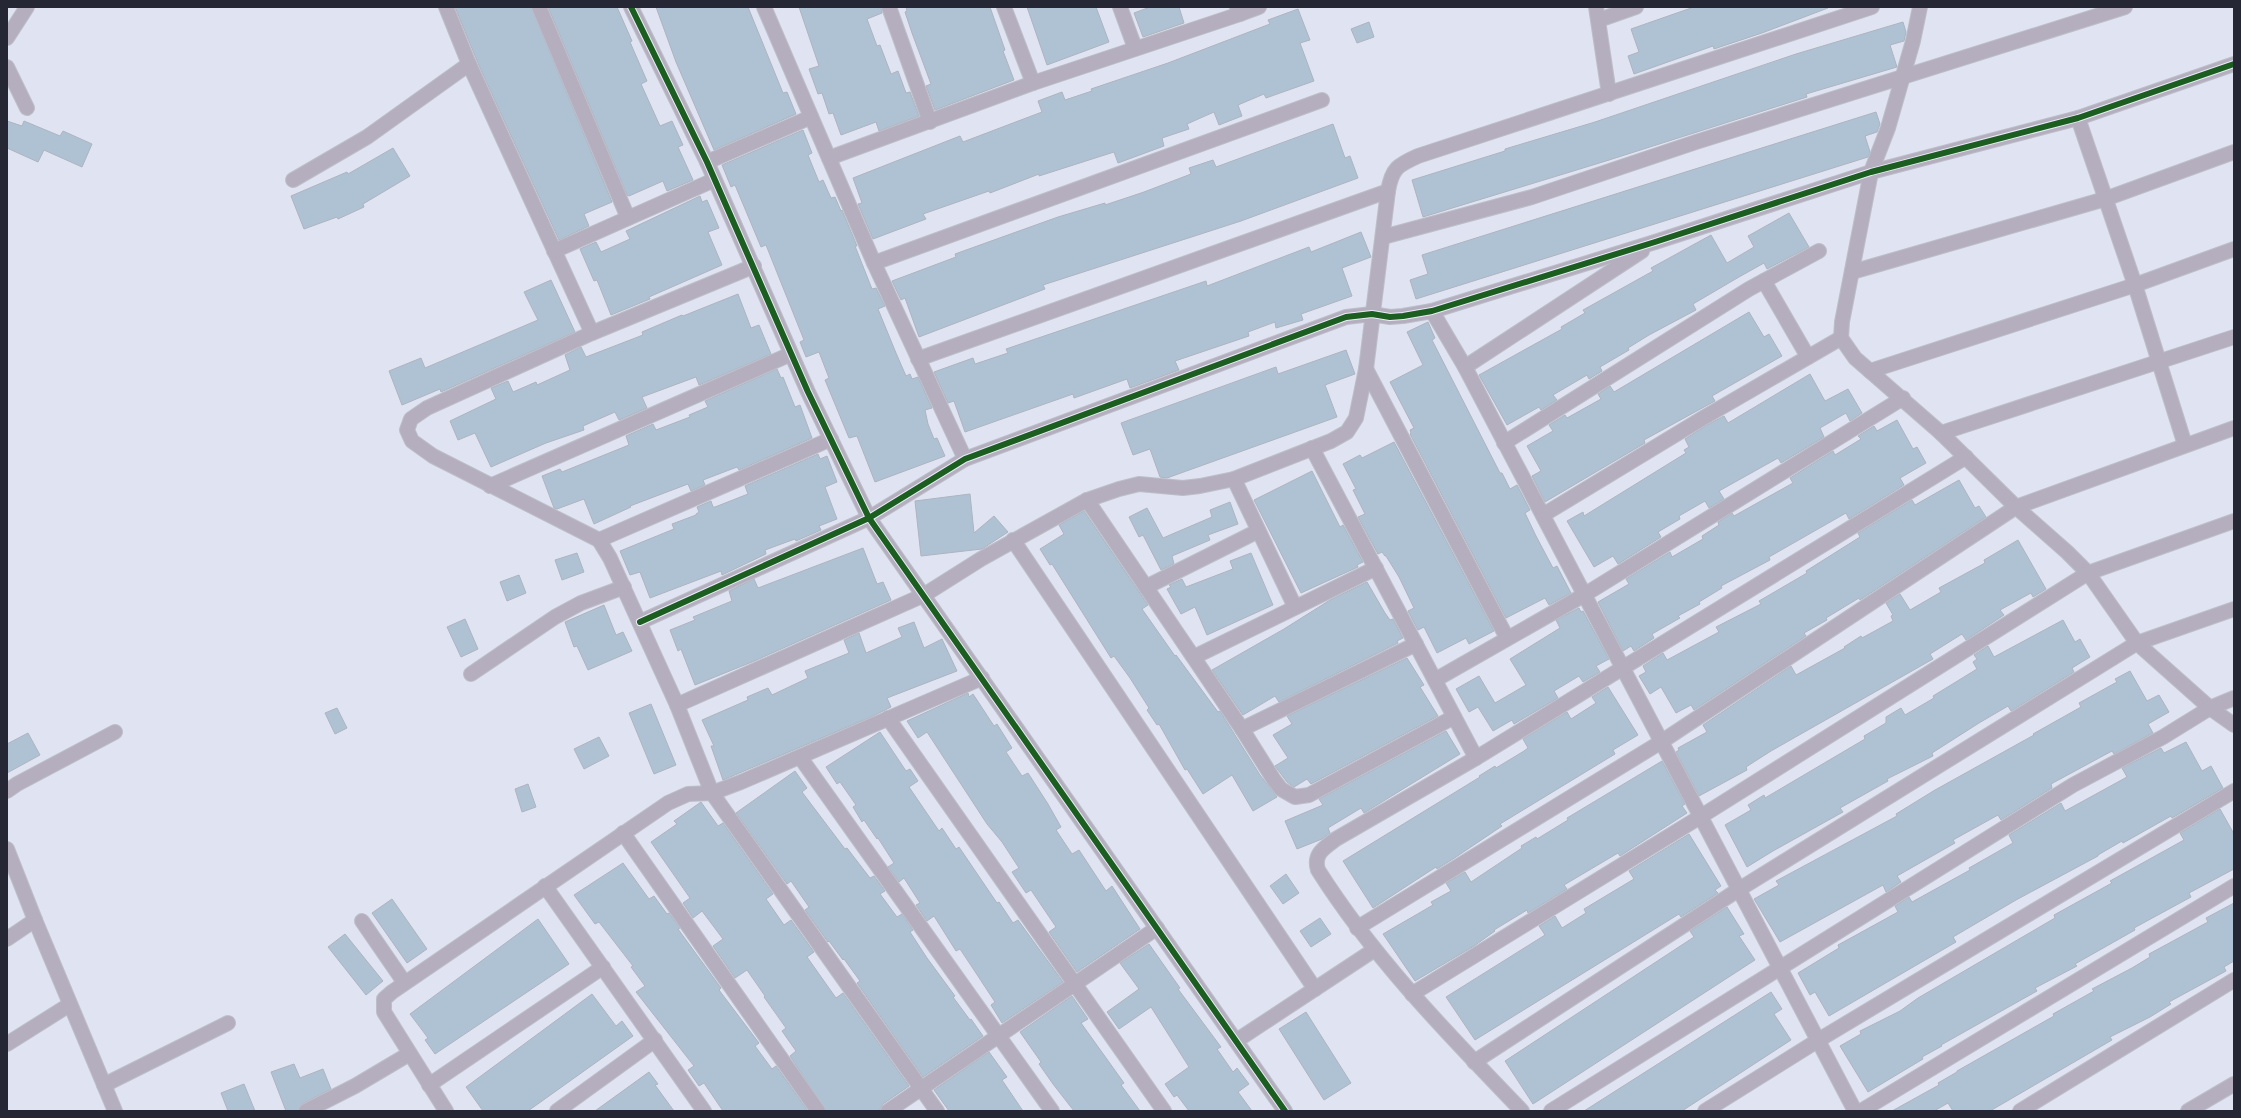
<svg xmlns="http://www.w3.org/2000/svg" width="2241" height="1118" viewBox="0 0 2241 1118" font-family="'Exo 2',sans-serif">
<style>
.building{fill:#afc2d3;stroke:#adb4bf}
.lines{fill:none;stroke-linecap:round;stroke-linejoin:round}
.street-casing{stroke:#bcbfca;stroke-width:16}
.street{stroke:#b5aebe;stroke-width:14}
.cycleway-casing{stroke:#e9edfa;stroke-width:8}
.cycleway{stroke:#1b5e20;stroke-width:6}
</style>
<rect width="100%" height="100%" fill="#e0e4f2"/>
<!-- building -->
<g class="building">
<polygon points="455,7 531,7 612,202 584,214 589,226 559,240 480,68"/>
<polygon points="548,7 617,7 632,41 630,42 647,81 641,84 660,126 672,121 683,145 678,147 693,180 667,191 663,181 629,196 627,195"/>
<polygon points="656,7 748,7 783,93 787,92 796,114 714,150 676,62"/>
<polygon points="799,7 881,7 882,13 867,19 877,46 880,45 891,74 898,71 906,93 910,92 919,116 879,131 876,122 841,135 833,113 829,114 822,93 818,94 809,69 819,66"/>
<polygon points="906,7 990,7 1005,50 1003,51 1014,80 935,110 926,86 931,84 912,33 905,12 907,11"/>
<polygon points="1027,7 1096,7 1109,42 1047,65"/>
<polygon points="1150,7 1179,7 1184,23 1143,37 1134,13"/>
<polygon points="1694,7 1827,7 1828,8 1762,33 1714,49 1713,46 1634,74 1628,56 1639,52 1631,29"/>
<polygon points="1298,9 1310,40 1300,43 1314,81 1266,98 1264,94 1238,105 1242,116 1219,125 1214,112 1187,124 1189,129 1162,138 1164,146 1118,163 1114,152 1039,176 1039,174 990,193 989,191 923,214 926,219 873,239 858,204 862,203 853,178 960,136 963,142 1042,112 1038,101 1062,92 1065,100 1092,91 1091,89 1168,63 1270,24 1268,20"/>
<polygon points="1369,22 1374,37 1357,43 1351,29"/>
<polygon points="1903,22 1906,32 1904,41 1890,45 1897,67 1806,94 1807,97 1606,161 1423,217 1412,180 1505,151 1505,149 1595,122 1796,54"/>
<polygon points="1876,112 1880,124 1877,132 1865,136 1870,152 1868,157 1416,299 1410,280 1428,274 1422,255"/>
<polygon points="7,121 22,126 24,121 60,136 63,131 92,144 82,167 44,150 38,162 7,148"/>
<polygon points="1333,124 1345,158 1350,156 1358,178 1241,221 1043,285 1045,289 919,337 905,298 901,300 892,281 956,257 955,254 1058,217 1105,203 1105,205 1144,192 1191,174 1189,168 1213,160 1216,167"/>
<polygon points="803,130 812,153 808,155 819,182 823,180 831,198 835,197 841,211 842,210 857,246 855,246 872,289 876,288 885,306 878,309 896,353 906,376 910,374 912,379 918,377 932,408 925,410 928,424 934,439 937,438 945,456 875,482 857,436 849,438 825,380 829,378 819,352 806,357 800,342 804,340 766,245 761,247 735,185 731,187 722,165"/>
<polygon points="393,148 410,176 363,204 364,207 338,219 337,217 304,229 291,196 347,172 348,174"/>
<polygon points="700,196 702,202 707,200 719,228 708,232 722,265 649,297 650,299 611,315 597,280 594,281 580,249 596,242 601,252 630,239 626,231"/>
<polygon points="1789,213 1809,247 1767,269 1764,263 1739,277 1693,304 1696,310 1649,335 1628,348 1629,350 1600,367 1602,371 1589,379 1587,375 1553,395 1557,400 1541,410 1539,407 1507,425 1479,375 1562,329 1561,327 1585,313 1583,310 1653,271 1651,268 1711,235 1727,263 1754,247 1748,236"/>
<polygon points="1361,232 1371,257 1342,268 1352,296 1301,314 1303,320 1276,328 1275,322 1248,332 1249,336 1175,361 1179,370 1130,388 1127,379 1074,398 1073,394 965,432 954,401 948,403 934,372 973,358 975,364 1008,353 1006,349 1206,281 1207,286 1309,247 1311,252"/>
<polygon points="551,280 575,332 441,392 440,389 402,405 389,371 421,358 425,368 538,320 524,292"/>
<polygon points="738,294 751,328 759,325 771,354 699,385 696,377 642,397 647,408 619,420 615,412 583,426 584,430 546,443 491,467 475,433 458,440 450,421 496,399 491,388 508,381 513,392 536,382 537,385 570,370 565,355 581,347 586,357 643,335 642,332 682,315 683,316"/>
<polygon points="1749,312 1764,337 1769,334 1782,356 1712,396 1715,401 1644,440 1645,443 1545,502 1532,476 1541,471 1527,446 1553,431 1549,425 1565,415 1567,418 1601,399 1598,394 1610,386 1614,392"/>
<polygon points="1428,322 1435,338 1432,340 1500,473 1502,473 1510,489 1517,485 1530,510 1525,513 1536,536 1553,568 1557,566 1571,593 1549,605 1545,598 1506,618 1410,434 1411,433 1410,430 1414,428 1390,382 1423,365 1407,332"/>
<polygon points="1346,350 1355,374 1325,385 1337,417 1167,478 1160,477 1150,449 1133,455 1121,423 1276,367 1278,374"/>
<polygon points="777,369 781,378 783,377 795,407 800,405 812,438 739,470 737,467 703,480 705,485 691,491 688,484 630,506 631,507 594,524 584,499 557,509 554,508 542,476 560,469 562,472 629,445 626,436 653,424 656,430 690,417 689,415 708,407 705,401"/>
<polygon points="1810,374 1825,401 1848,389 1862,413 1850,421 1846,413 1820,428 1824,437 1781,463 1778,458 1719,491 1724,499 1709,508 1705,501 1679,516 1680,519 1658,532 1661,537 1618,564 1613,556 1594,567 1567,521 1583,512 1584,516 1686,453 1684,450 1689,447 1685,439 1707,425 1724,416 1728,423"/>
<polygon points="1897,420 1913,449 1917,447 1926,463 1900,478 1904,485 1849,519 1846,513 1769,557 1770,560 1721,586 1722,588 1699,602 1700,604 1678,616 1680,618 1652,634 1654,638 1634,651 1631,646 1623,651 1598,602 1629,584 1626,579 1670,552 1672,557 1703,539 1702,536 1719,525 1718,522 1732,513 1734,516 1793,483 1790,478 1833,451 1835,455 1861,439 1858,436 1874,426 1877,431"/>
<polygon points="1394,442 1494,631 1469,644 1466,638 1437,653 1424,627 1418,630 1408,611 1414,608 1399,577 1386,556 1385,556 1382,552 1378,554 1358,517 1365,514 1353,490 1356,489 1343,464 1360,455 1362,458"/>
<polygon points="818,454 820,459 827,456 837,482 825,487 837,519 819,526 821,530 796,541 795,539 765,550 766,554 722,575 721,571 650,598 640,572 630,575 620,551 674,529 672,524 696,515 696,514 699,512 697,507 711,501 713,507 715,507 748,494 745,486"/>
<polygon points="1312,471 1340,527 1343,525 1363,562 1357,565 1358,567 1301,593 1254,500"/>
<polygon points="1959,480 1975,508 1979,506 1986,517 1860,600 1859,598 1826,618 1827,620 1804,633 1806,636 1694,710 1691,705 1676,713 1661,687 1650,694 1639,676 1646,672 1643,666 1663,653 1667,660 1719,632 1716,627 1761,604 1759,601 1807,573 1806,571 1860,537 1858,533 1912,500 1915,505"/>
<polygon points="970,494 974,533 994,516 1008,532 982,549 921,556 915,501"/>
<polygon points="1230,502 1238,524 1208,535 1210,540 1172,556 1174,564 1161,570 1143,535 1139,537 1129,517 1147,508 1163,538 1212,517 1210,510"/>
<polygon points="1084,511 1148,605 1142,609 1175,656 1176,655 1218,712 1220,711 1260,775 1277,797 1253,811 1232,775 1203,794 1187,769 1185,770 1159,724 1157,725 1147,710 1149,708 1130,678 1114,656 1111,658 1052,564 1050,565 1040,549 1064,534 1059,525"/>
<polygon points="2018,540 2046,589 2033,597 2031,593 2000,610 2004,615 1966,640 1962,634 1930,654 1933,659 1771,751 1746,767 1747,770 1699,796 1676,752 1679,750 1678,748 1707,732 1703,725 1791,666 1796,675 1845,648 1844,647 1861,636 1862,638 1893,621 1891,616 1893,615 1886,603 1900,594 1910,610 1941,592 1939,588 1985,563 1984,560"/>
<polygon points="863,548 877,584 883,582 891,600 752,662 695,685 681,649 678,651 670,630 695,620 693,617 732,601 729,591 754,579 758,588"/>
<polygon points="577,553 584,572 562,580 555,560"/>
<polygon points="1251,553 1273,605 1207,635 1195,607 1181,614 1167,589 1171,587 1169,585 1182,579 1186,587 1233,569 1230,561"/>
<polygon points="519,575 526,593 507,601 500,582"/>
<polygon points="1367,582 1385,613 1390,620 1393,619 1403,638 1397,641 1398,643 1279,702 1275,696 1243,715 1212,670 1284,629 1330,600"/>
<polygon points="604,605 616,635 623,632 632,651 588,670 577,646 574,647 565,622"/>
<polygon points="1579,608 1581,612 1583,611 1609,659 1596,666 1600,672 1583,682 1579,676 1554,691 1558,698 1514,724 1512,720 1493,731 1478,707 1469,712 1456,689 1479,676 1495,703 1526,685 1510,659 1560,628 1556,620"/>
<polygon points="465,619 478,649 461,657 447,627"/>
<polygon points="2063,620 2075,642 2080,639 2090,657 2072,668 2074,672 2011,711 2008,706 1979,723 1932,753 1933,756 1887,779 1888,781 1840,808 1843,812 1773,851 1747,867 1725,825 1751,810 1748,805 1764,795 1765,798 1865,739 1864,736 1886,723 1886,717 1901,708 1905,715 1934,698 1933,696 1977,669 1973,662 1977,659 1974,655 1988,646 1994,657"/>
<polygon points="914,622 924,648 942,639 957,671 887,698 891,707 871,717 723,780 711,746 714,746 702,720 748,700 747,697 768,688 772,695 808,678 805,671 849,653 844,640 859,633 866,653 902,637 898,628"/>
<polygon points="1407,658 1424,685 1420,687 1438,716 1311,784 1307,779 1294,787 1287,782 1275,766 1288,758 1273,735 1292,724 1287,716"/>
<polygon points="2130,671 2147,701 2159,695 2169,712 2148,724 2153,733 2114,754 2112,751 2051,784 2052,788 2001,820 1998,815 1953,840 1955,843 1897,876 1901,882 1886,892 1883,885 1780,942 1754,899 1779,885 1776,881 1897,816 1896,814 1935,790 2034,735 2033,734 2081,707 2079,703 2117,682 2115,679"/>
<polygon points="1608,687 1638,735 1613,750 1615,754 1500,824 1502,826 1456,857 1437,869 1436,867 1373,908 1343,861 1480,777 1479,776 1495,766 1496,768 1524,751 1528,748 1523,739 1567,712 1571,719 1596,703 1592,697"/>
<polygon points="968,693 969,697 973,694 994,726 997,724 1012,748 1006,752 1022,776 1028,773 1048,804 1061,827 1056,830 1072,854 1079,850 1106,891 1112,886 1140,929 1077,972 1049,932 1056,927 1031,890 1026,893 1012,872 1019,868 1002,842 987,824 927,732 918,738 907,721"/>
<polygon points="651,704 676,765 654,774 629,713"/>
<polygon points="337,708 347,728 335,734 325,713"/>
<polygon points="1446,731 1460,754 1364,813 1361,808 1328,828 1330,833 1322,839 1297,849 1285,821 1323,805 1319,799"/>
<polygon points="880,732 906,771 910,769 918,781 909,787 939,831 942,828 956,849 959,847 997,903 999,902 1013,923 1018,920 1063,982 1002,1023 991,1005 995,1002 974,970 960,949 956,951 934,916 927,921 916,905 920,903 904,878 899,882 888,867 894,863 878,838 877,839 864,820 862,822 853,807 856,805 840,782 837,784 826,767"/>
<polygon points="28,733 40,755 7,773 7,744"/>
<polygon points="599,737 609,756 584,769 574,749"/>
<polygon points="2186,742 2202,771 2211,766 2223,788 2172,818 2171,816 2123,843 2122,841 2098,855 2098,856 2016,900 1953,937 1956,942 1829,1016 1815,992 1810,995 1798,973 1839,948 1838,945 1898,912 1895,906 1909,897 1912,902 1970,870 1969,868 2013,843 2009,835 2061,803 2065,811 2127,777 2122,768 2161,748 2164,753"/>
<polygon points="1662,761 1685,804 1682,806 1687,813 1620,856 1618,853 1564,885 1567,889 1528,913 1527,910 1494,930 1495,931 1474,946 1415,981 1383,934 1433,905 1431,902 1451,891 1446,883 1465,872 1471,882 1522,848 1521,846 1536,837 1537,839 1568,820 1567,818"/>
<polygon points="795,771 807,788 802,792 845,849 847,848 870,878 874,876 885,891 880,894 897,917 902,914 913,930 910,932 927,958 955,996 953,997 970,1020 971,1019 983,1036 923,1077 857,983 860,981 844,959 843,960 829,941 828,942 805,910 809,907 791,881 787,884 736,813"/>
<polygon points="528,784 536,807 522,812 515,789"/>
<polygon points="701,802 718,826 723,823 773,894 766,899 784,925 791,920 814,952 807,957 836,998 843,993 909,1086 883,1104 879,1111 826,1111 790,1056 796,1051 782,1031 786,1028 764,997 765,996 747,970 735,978 713,946 723,939 702,911 693,918 683,903 690,898 651,842 677,824 674,821"/>
<polygon points="2220,809 2234,834 2234,869 2189,893 2191,897 2134,928 2135,930 2075,964 2077,966 2035,988 2037,991 1941,1045 1942,1046 1922,1057 1923,1059 1868,1092 1840,1046 1861,1034 1860,1031 1900,1011 1918,998 2055,918 2054,915 2112,883 2110,881 2184,840 2180,833"/>
<polygon points="1689,834 1721,886 1715,890 1718,893 1681,917 1679,914 1475,1040 1446,997 1545,935 1539,926 1555,916 1562,928 1586,913 1584,909 1634,879 1629,871"/>
<polygon points="623,863 649,899 654,896 667,914 669,913 680,928 678,929 721,988 719,990 759,1043 755,1046 772,1069 776,1066 808,1111 723,1111 704,1083 699,1086 688,1070 694,1066 636,992 645,986 631,967 633,966 599,922 595,924 574,895"/>
<polygon points="1286,874 1299,893 1283,904 1270,886"/>
<polygon points="392,899 427,949 407,963 372,913"/>
<polygon points="2234,903 2234,961 2224,967 2226,971 2169,1002 2171,1004 2150,1017 2110,1037 2112,1040 1990,1111 1953,1111 1948,1103 1934,1111 1892,1111 1939,1085 1938,1083 1957,1072 1957,1071 2054,1016 2053,1014 2094,991 2092,989 2132,968 2150,957 2149,954 2208,922 2206,918"/>
<polygon points="1727,907 1744,934 1739,936 1755,960 1533,1104 1505,1061 1694,937 1690,931"/>
<polygon points="1320,918 1331,934 1311,947 1300,931"/>
<polygon points="538,919 569,964 435,1054 425,1040 428,1038 410,1014"/>
<polygon points="345,934 383,981 366,995 328,947"/>
<polygon points="1149,944 1180,988 1178,989 1221,1047 1217,1049 1233,1072 1237,1068 1249,1084 1238,1092 1252,1111 1189,1111 1177,1095 1174,1097 1165,1084 1189,1067 1151,1007 1119,1029 1107,1012 1139,989 1120,963"/>
<polygon points="1771,992 1782,1009 1774,1014 1791,1040 1682,1111 1584,1111"/>
<polygon points="592,994 616,1026 622,1021 633,1036 528,1111 483,1111 466,1087"/>
<polygon points="1072,996 1088,1019 1081,1023 1124,1083 1121,1085 1140,1111 1074,1111 1053,1084 1039,1064 1041,1062 1020,1032"/>
<polygon points="1306,1012 1351,1083 1324,1100 1279,1029"/>
<polygon points="989,1052 1007,1077 1002,1080 1023,1111 949,1111 934,1090"/>
<polygon points="294,1064 300,1078 323,1069 331,1089 302,1104 298,1111 286,1111 271,1072"/>
<polygon points="649,1072 658,1084 655,1085 674,1111 595,1111"/>
<polygon points="244,1084 255,1111 228,1111 221,1093"/>
</g>
<g class="lines">
<defs>
<g id="street">
<polyline points="446,7 469,64 592,333"/>
<polyline points="539,7 628,218"/>
<polyline points="631,7 707,162 808,392 869,518 1285,1111"/>
<polyline points="764,7 874,263 965,459"/>
<polyline points="889,7 930,122"/>
<polyline points="1004,7 1033,83"/>
<polyline points="1120,7 1135,48"/>
<polyline points="1596,7 1609,94"/>
<polyline points="1920,7 1913,41 1888,128 1871,172 1842,322 1841,338 1855,358 1941,433 2016,507 2067,552 2088,573 2137,643 2210,708 2234,698"/>
<polyline points="1240,14 1259,7"/>
<polyline points="1599,20 1636,7"/>
<polyline points="7,38 27,7"/>
<polyline points="7,67 27,108"/>
<polyline points="2078,118 2135,285 2185,445"/>
<polyline points="829,158 1033,83 1240,14 1237,7"/>
<polyline points="707,162 811,117"/>
<polyline points="293,180 367,137 469,64"/>
<polyline points="1383,237 1532,197 1696,142 2125,7"/>
<polyline points="554,251 714,180"/>
<polyline points="874,263 1322,100"/>
<polyline points="754,266 592,333 427,408 411,419 407,430 412,441 433,456 599,540 610,558 677,705 712,793 937,1111"/>
<polyline points="1852,272 2105,199 2234,152"/>
<polyline points="1764,281 1808,357"/>
<polyline points="1432,311 1465,367 1855,1111"/>
<polyline points="918,359 1388,191"/>
<polyline points="1465,367 1642,251"/>
<polyline points="1366,369 1507,638"/>
<polyline points="1870,371 2135,285 2234,249"/>
<polyline points="1941,433 2234,337"/>
<polyline points="1504,443 1749,289 1819,251"/>
<polyline points="1312,448 1476,758"/>
<polyline points="1234,479 1295,607"/>
<polyline points="490,486 791,354"/>
<polyline points="1087,500 1242,729 1274,780 1281,789 1295,797 1309,795 1454,717"/>
<polyline points="1543,515 1703,418 1841,338"/>
<polyline points="599,540 831,439"/>
<polyline points="1013,540 1315,989"/>
<polyline points="1146,587 1258,531"/>
<polyline points="640,622 869,518 965,459 1346,317 1372,314 1390,317 1403,316 1432,311 1655,242 1871,172 2078,118 2234,64"/>
<polyline points="1194,657 1376,568"/>
<polyline points="471,674 555,617 581,603 624,587"/>
<polyline points="1435,680 1584,595 1903,398"/>
<path d="M 677,705 L 924,595 L 981,559 L 1087,500 L 1119,489 L 1139,484 L 1183,488 L 1200,486 L 1234,479 L 1331,441 L 1347,432 L 1356,418 L 1366,369 L 1388,191 C 1392,168 1398,165 1418,156 L 1872,7"/>
<polyline points="888,718 1164,1111"/>
<polyline points="1242,729 1416,644"/>
<polyline points="800,757 1052,1111"/>
<polyline points="7,791 17,784 115,732"/>
<polyline points="623,833 818,1111"/>
<polyline points="7,849 35,920 7,939"/>
<polyline points="545,886 704,1111"/>
<polyline points="35,920 115,1111"/>
<polyline points="362,921 404,982"/>
<polyline points="1357,928 1661,742 2016,507 2234,428"/>
<polyline points="1412,994 1700,817 2088,573 2234,521"/>
<polyline points="1236,1041 1374,950"/>
<polyline points="7,1044 69,1005"/>
<polyline points="1474,1062 1738,890 2137,643 2234,609"/>
<polyline points="104,1085 228,1023"/>
<polyline points="429,1085 603,967"/>
<polyline points="306,1111 355,1086 409,1054"/>
<polyline points="446,1111 384,1012 384,999 392,992 668,803 688,794 712,793 741,782 982,678"/>
<polyline points="557,1111 655,1040"/>
<polyline points="888,1111 1157,928"/>
<path d="M 1522,1111 C 1449,1035 1375,960 1318,870 C 1313,854 1324,848 1336,839 L 1476,758 L 1966,457"/>
<polyline points="1551,1111 2073,785 2163,737 2210,708 2234,725"/>
<polyline points="1705,1111 1817,1041 2234,791"/>
<polyline points="1861,1111 2234,886"/>
<polyline points="2020,1111 2234,980"/>
<polyline points="2188,1111 2234,1084"/>
</g>
</defs>
<!-- street casing -->
<use href="#street" class="street-casing"/>
<!-- street -->
<use href="#street" class="street"/>
<defs>
<g id="cycleway">
<polyline points="631,7 707,162 808,392 869,518 1285,1111"/>
<polyline points="640,622 869,518 965,459 1346,317 1372,314 1390,317 1403,316 1432,311 1655,242 1871,172 2078,118 2234,64"/>
</g>
</defs>
<!-- cycleway casing -->
<use href="#cycleway" class="cycleway-casing"/>
<!-- cycleway -->
<use href="#cycleway" class="cycleway"/>
</g>
<!-- border -->
<rect width="2241" height="1118" fill="none" stroke="#252834" stroke-width="16"/>
</svg>
